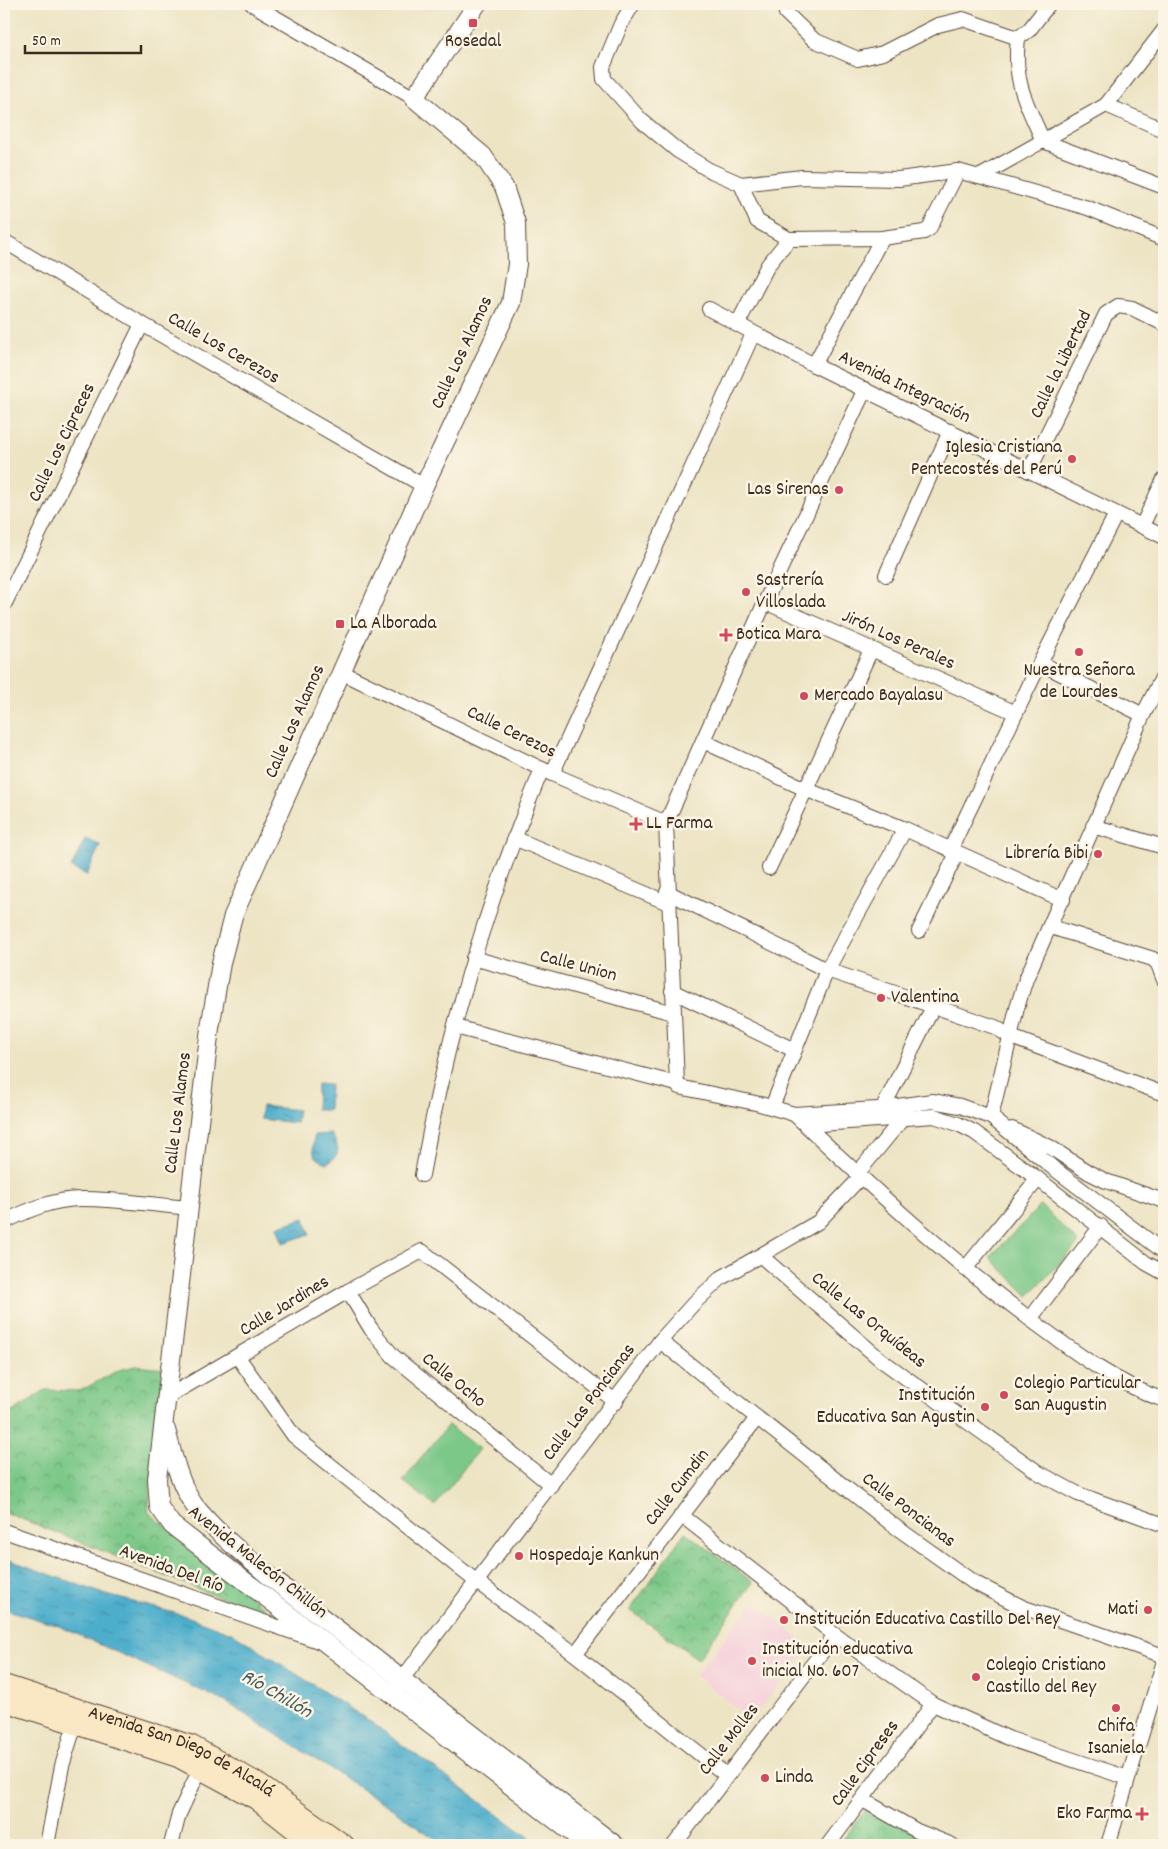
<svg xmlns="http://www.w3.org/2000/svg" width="1168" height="1849" viewBox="0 0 1168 1849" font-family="Dekko,sans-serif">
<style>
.built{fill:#f5cfda}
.park{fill:url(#park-crowns);stroke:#5b7953}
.pitch{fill:#7bc888;stroke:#5b7953}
.water{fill:url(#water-ripples);stroke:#446c75}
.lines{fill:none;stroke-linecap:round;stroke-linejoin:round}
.minor-casing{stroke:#564637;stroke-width:16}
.tertiary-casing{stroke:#564637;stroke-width:20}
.secondary-casing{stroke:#564637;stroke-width:22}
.minor{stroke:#fff;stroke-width:14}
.tertiary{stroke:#fff;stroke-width:18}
.secondary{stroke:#fae7c3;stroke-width:20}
.poi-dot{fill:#d1495b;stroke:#fcf5e5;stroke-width:2}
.labels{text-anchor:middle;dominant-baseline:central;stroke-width:5;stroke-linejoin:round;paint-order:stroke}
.poi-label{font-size:19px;fill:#3b2a1e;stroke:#fcf5e5;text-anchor:start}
.street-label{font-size:19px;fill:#3b2a1e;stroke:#fcf5e5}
.water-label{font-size:20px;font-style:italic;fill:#41585b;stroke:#fcf5e5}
</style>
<defs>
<pattern id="park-crowns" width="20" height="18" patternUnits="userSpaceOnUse" patternTransform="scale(1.25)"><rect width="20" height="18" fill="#7bc888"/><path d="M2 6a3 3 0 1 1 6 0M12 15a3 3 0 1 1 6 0" fill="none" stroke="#66a36f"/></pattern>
<pattern id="water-ripples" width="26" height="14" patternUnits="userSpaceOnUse" patternTransform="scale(1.25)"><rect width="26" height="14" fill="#4daecc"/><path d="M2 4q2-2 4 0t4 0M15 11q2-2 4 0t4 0" fill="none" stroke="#418ea5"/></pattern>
</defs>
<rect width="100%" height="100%" fill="#fcf5e5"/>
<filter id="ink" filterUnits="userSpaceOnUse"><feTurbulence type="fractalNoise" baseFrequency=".02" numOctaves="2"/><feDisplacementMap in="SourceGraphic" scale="10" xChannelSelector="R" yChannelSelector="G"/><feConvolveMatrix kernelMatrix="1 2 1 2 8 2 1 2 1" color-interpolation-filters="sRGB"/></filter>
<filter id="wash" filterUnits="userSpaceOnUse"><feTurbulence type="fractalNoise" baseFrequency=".0096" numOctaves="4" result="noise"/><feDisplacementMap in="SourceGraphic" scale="20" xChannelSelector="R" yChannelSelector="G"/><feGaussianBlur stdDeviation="1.12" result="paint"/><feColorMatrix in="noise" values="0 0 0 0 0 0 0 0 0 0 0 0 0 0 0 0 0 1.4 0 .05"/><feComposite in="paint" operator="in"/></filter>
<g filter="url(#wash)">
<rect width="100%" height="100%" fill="#ede4c4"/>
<!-- built -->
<polygon class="built" points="754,1602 809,1647 751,1720 695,1675"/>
<!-- park -->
<g class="park">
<polygon points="136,1366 163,1369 148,1512 282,1622 4,1512 4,1414 14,1411 45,1390 80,1391 119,1370"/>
<polygon points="685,1532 753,1582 698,1659 630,1610"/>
<polygon points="866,1809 939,1845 839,1845"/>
</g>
<!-- pitch -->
<g class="pitch">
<polygon points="1041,1205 1079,1243 1028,1296 990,1257"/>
<polygon points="448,1425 479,1449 435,1506 403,1481"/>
</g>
<!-- water -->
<g class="water">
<polygon points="85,839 100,845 87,875 71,868"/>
<polygon points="317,1084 330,1085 329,1110 316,1110"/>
<polygon points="262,1106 298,1110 296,1123 260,1119"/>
<path d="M 331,1134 C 340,1146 341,1156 327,1163 C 310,1157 313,1151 314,1135 Z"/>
<polygon points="304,1218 310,1234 283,1243 277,1227"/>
<polygon points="4,1558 107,1595 186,1616 234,1634 368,1720 540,1845 444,1845 391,1808 226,1702 59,1626 4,1609"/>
</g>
</g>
<g filter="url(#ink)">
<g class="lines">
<defs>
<g id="minor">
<polyline points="252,4 414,98"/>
<polyline points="633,4 621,24 603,67 604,79 642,121 678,151 709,170 741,184 802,177 899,179 958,171 1088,208 1164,239"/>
<polyline points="784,4 786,13 814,40 858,59 883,53 938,25 963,19 1018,38 1029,30 1049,4"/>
<path d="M 1018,38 C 1013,82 1026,102 1043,141 L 1164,187"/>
<polyline points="1106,105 1164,130"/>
<polyline points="979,177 1106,105 1164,30"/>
<polyline points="741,184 757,221 789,239"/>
<polyline points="4,241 142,324 424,486"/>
<polyline points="709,309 814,365 1164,537"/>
<polyline points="737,325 768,265 789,239 882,238 924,232 929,229 958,171"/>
<polyline points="814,365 882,238"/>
<polyline points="1029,471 1106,314 1118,306 1132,308 1164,324"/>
<polyline points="1142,526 1164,479"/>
<polyline points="886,575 950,431"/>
<polyline points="765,602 1016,713"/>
<polyline points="4,605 142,324"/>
<polyline points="1040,663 1143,715"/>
<polyline points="341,672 552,774 666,823"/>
<polyline points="703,741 805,789 905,829 1063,900"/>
<polyline points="552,774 753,334"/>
<polyline points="1093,826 1164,847"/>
<polyline points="514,838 668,903"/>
<polyline points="950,850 1040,663 1116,514"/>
<polyline points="769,868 871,650"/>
<polyline points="667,892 827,970 995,1027 1011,1037 1164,1094"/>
<polyline points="1051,927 1153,959 1158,964 1164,980"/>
<polyline points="919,931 957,853"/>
<polyline points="473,958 673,1013"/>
<polyline points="672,991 794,1050"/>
<polyline points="455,1027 677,1084 679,1087 760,1104 794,1114 877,1109 932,1101 960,1106 991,1117 1052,1167 1164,1252"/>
<polyline points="677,1084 666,823 765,602 865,389"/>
<polyline points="884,1106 933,1007"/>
<polyline points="772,1107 827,970 905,829"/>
<path d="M 794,1114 C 872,1188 951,1261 1038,1325 C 1077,1354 1117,1384 1164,1400"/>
<polyline points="991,1117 1017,1008 1026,979 1143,715 1164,674"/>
<polyline points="806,1125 934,1116 958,1124 974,1132 1038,1179 1146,1263 1164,1273"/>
<polyline points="1012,1129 1050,1147 1088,1172 1106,1181 1164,1201"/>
<polyline points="857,1174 903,1118"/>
<path d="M 422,1175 C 446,1036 488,899 542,769"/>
<path d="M 4,1222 C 28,1210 54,1199 81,1199 C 117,1199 154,1205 190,1208"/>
<polyline points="761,1256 881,1360 1039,1473 1078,1494 1164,1525"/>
<polyline points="965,1269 1038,1179"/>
<polyline points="348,1291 371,1329 393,1356 551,1485"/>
<polyline points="1030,1319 1101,1226"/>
<polyline points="660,1341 893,1525 973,1582 1022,1607 1164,1656"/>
<polyline points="238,1357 294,1436 477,1582 575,1654 726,1775"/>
<polyline points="167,1397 348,1291 422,1251 616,1402"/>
<polyline points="681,1515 835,1635 933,1704 1010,1739 1128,1778"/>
<polyline points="4,1531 318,1641"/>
<polyline points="575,1654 757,1418"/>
<polyline points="396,1687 660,1341 694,1303 721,1278 818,1222 861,1177"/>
<polyline points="863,1800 917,1831 952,1845"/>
<polyline points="47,1845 62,1766 75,1724"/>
<polyline points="171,1845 179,1814 200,1769"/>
<polyline points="674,1845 835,1635"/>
<polyline points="828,1845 933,1704"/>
<polyline points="1108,1845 1164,1661"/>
</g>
<g id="tertiary">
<polyline points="477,4 414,98 483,156 504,187 516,223 517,264 511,303 424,486 233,916 221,963 210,1028 157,1479 159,1507 172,1525 588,1845"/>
<path d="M 166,1430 C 173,1455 179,1484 194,1505 C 217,1534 247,1557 275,1581 L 615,1845"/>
</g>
<g id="secondary">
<path id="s1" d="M 4,1685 L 192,1746 L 257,1783 L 344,1845"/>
<polyline points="4,1701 178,1757 256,1799 314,1845"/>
</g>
</defs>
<!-- minor casing -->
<use href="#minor" class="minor-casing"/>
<!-- tertiary casing -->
<use href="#tertiary" class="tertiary-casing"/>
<!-- secondary casing -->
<use href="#secondary" class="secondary-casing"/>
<!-- minor -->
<use href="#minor" class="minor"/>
<!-- tertiary -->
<use href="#tertiary" class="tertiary"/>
<!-- secondary -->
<use href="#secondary" class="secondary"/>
</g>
</g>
<!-- markers -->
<g class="poi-dot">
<rect x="468" y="18" width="10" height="10" rx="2.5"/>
<circle cx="1072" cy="459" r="5"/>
<circle cx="839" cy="490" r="5"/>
<circle cx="746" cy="592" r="5"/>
<rect x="335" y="619" width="10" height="10" rx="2.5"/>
<path d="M723.5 627.5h5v5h5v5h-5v5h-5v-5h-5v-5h5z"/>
<circle cx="1079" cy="652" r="5"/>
<circle cx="804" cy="696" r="5"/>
<path d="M633.5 816.5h5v5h5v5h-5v5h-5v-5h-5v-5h5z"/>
<circle cx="1098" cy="854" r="5"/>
<circle cx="881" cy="998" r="5"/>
<circle cx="1004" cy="1395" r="5"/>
<circle cx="985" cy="1407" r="5"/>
<circle cx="519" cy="1556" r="5"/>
<circle cx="1148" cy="1610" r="5"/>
<circle cx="784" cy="1620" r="5"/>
<circle cx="752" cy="1661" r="5"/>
<circle cx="976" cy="1677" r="5"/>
<circle cx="1116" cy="1708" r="5"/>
<circle cx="765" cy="1778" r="5"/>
<path d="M1139.5 1806.5h5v5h5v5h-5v5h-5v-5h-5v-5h5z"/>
</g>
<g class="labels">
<!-- poi labels -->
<g class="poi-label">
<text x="473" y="42" text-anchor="middle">Rosedal</text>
<text x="1062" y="448" text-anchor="end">Iglesia Cristiana<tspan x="1062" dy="22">Pentecostés del Perú</tspan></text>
<text x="829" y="490" text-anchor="end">Las Sirenas</text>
<text x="756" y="581">Sastrería<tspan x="756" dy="22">Villoslada</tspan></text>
<text x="350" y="624">La Alborada</text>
<text x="736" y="635">Botica Mara</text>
<text x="1079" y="671" text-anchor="middle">Nuestra Señora<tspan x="1079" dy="22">de Lourdes</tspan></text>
<text x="814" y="696">Mercado Bayalasu</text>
<text x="646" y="824">LL Farma</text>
<text x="1088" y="854" text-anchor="end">Librería Bibi</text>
<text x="891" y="998">Valentina</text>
<text x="1014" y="1384">Colegio Particular<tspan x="1014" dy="22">San Augustin</tspan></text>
<text x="975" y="1396" text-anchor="end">Institución<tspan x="975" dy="22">Educativa San Agustin</tspan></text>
<text x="529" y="1556">Hospedaje Kankun</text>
<text x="1138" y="1610" text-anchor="end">Mati</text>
<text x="794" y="1620">Institución Educativa Castillo Del Rey</text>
<text x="762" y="1650">Institución educativa<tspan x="762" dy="22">inicial No. 607</tspan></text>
<text x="986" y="1666">Colegio Cristiano<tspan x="986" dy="22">Castillo del Rey</tspan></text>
<text x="1116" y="1727" text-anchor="middle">Chifa<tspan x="1116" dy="22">Isaniela</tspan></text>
<text x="775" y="1778">Linda</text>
<text x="1132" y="1814" text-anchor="end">Eko Farma</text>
</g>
<!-- street labels -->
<g class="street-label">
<text transform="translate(223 349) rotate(30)">Calle Los Cerezos</text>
<text transform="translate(463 353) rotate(-65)">Calle Los Alamos</text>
<text transform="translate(1062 365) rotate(-64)">Calle la Libertad</text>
<text transform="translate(904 388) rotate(26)">Avenida Integración</text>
<text transform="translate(63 443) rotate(-64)">Calle Los Cipreces</text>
<text transform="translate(898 641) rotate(24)">Jirón Los Perales</text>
<text transform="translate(296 722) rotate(-66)">Calle Los Alamos</text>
<text transform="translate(511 733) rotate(26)">Calle Cerezos</text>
<text transform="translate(578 967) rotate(15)">Calle Union</text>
<text transform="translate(179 1113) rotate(-83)">Calle Los Alamos</text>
<text transform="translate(285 1307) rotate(-31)">Calle Jardines</text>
<text transform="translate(868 1321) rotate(39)">Calle Las Orquídeas</text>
<text transform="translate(453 1381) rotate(39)">Calle Ocho</text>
<text transform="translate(590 1403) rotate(-53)">Calle Las Poncianas</text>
<text transform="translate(678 1488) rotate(-52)">Calle Cumdin</text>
<text transform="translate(908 1511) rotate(37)">Calle Poncianas</text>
<text transform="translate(257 1563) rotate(38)">Avenida Malecón Chillón</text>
<text transform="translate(171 1570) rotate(20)">Avenida Del Río</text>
<text transform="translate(730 1740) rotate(-52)">Calle Molles</text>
<text stroke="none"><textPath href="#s1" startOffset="190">Avenida San Diego de Alcalá</textPath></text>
<text transform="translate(866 1764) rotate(-54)">Calle Cipreses</text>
</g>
<!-- water labels -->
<g class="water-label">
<text transform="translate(276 1695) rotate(30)">Río Chillón</text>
</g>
</g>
<!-- margin -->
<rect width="1168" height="1849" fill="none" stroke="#fcf5e5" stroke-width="20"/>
<!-- scale -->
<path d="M25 45v8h116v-8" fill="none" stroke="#3b2a1e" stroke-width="2.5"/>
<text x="32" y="45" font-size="15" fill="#3b2a1e" stroke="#fcf5e5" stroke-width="4" paint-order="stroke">50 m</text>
</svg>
